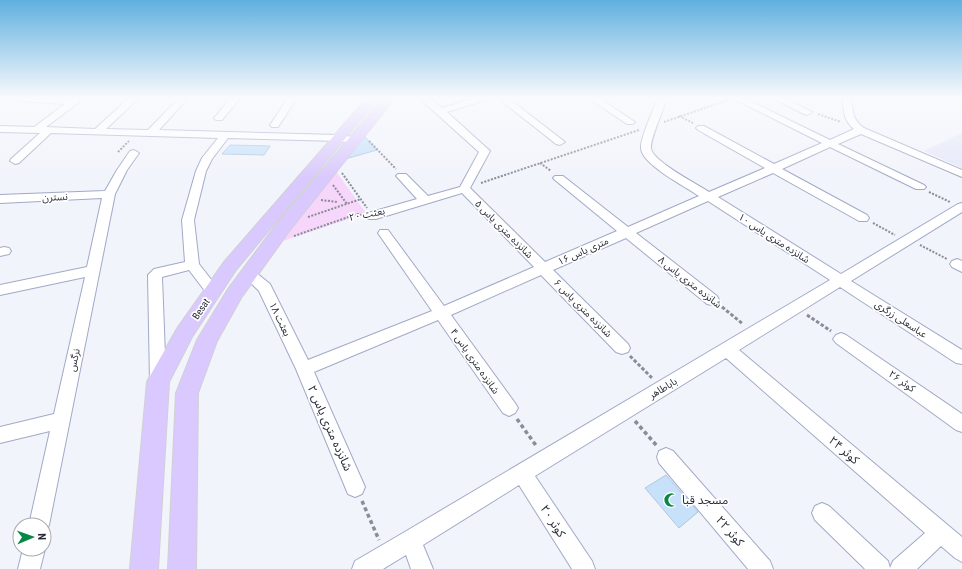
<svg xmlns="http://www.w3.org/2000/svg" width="962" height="569" viewBox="0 0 962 569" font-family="'Roboto Condensed','Noto Sans Arabic',sans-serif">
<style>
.built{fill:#e4e8f8}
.green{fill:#f7d6fb}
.building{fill:#c8e1fb;stroke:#aec7e0}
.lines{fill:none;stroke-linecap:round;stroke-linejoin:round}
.minor-casing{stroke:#a1a9c7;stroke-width:2}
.major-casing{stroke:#d0d0d3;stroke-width:2}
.path-far2{stroke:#8a8c96;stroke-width:2;stroke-dasharray:2 1.5;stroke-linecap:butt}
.path-far1{stroke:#8a8c96;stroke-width:3;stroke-dasharray:3.5 2;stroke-linecap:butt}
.path{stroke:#8a8c96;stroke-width:3.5;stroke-dasharray:4 3;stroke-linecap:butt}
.minor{fill:#fff;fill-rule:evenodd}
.major{fill:#dac9fe;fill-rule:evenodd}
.labels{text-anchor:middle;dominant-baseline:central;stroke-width:3.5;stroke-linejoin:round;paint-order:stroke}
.street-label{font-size:10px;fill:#282b37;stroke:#fff}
.near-street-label{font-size:12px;fill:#282b37;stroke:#fff}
.near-poi-label{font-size:12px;fill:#282b37;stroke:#fff;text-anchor:start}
</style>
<rect width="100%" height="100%" fill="#f2f4fb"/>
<!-- built -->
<polygon class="built" points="962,133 962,168 924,151"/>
<!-- green -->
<polygon class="green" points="335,170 366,213 283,241 332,172"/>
<!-- building -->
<g class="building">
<polygon points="364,136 377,150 345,159"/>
<polygon points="230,145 270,146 264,155 222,154"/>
<polygon points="666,475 698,512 679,528 645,488"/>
</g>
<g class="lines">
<defs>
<g id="minor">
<polygon points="17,98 78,99 80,101 78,103 46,127 95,129 129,98 139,98 106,129 148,130 179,98 188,98 159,130 338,135 354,137 359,140 354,143 338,141 228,138 212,159 206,171 194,220 199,264 220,291 218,295 213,296 208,295 189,270 162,277 166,382 164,387 158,389 152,387 150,382 148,275 154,269 185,262 182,220 196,171 202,158 218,138 51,133 19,163 15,164 10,161 11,159 40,133 0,132 0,126 34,127 65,104 21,101"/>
<polygon points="231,98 240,98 222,120 216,120 214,118 216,116"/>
<polygon points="288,98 297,98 278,127 272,127 270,125"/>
<path d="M 419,98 L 429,98 L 442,108 L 476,98 L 492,98 L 447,112 L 490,151 L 470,188 L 545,262 L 617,231 L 555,180 L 553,178 L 555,176 L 563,176 L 628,227 L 699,196 C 686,187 641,164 641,148 C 640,138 654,109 658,98 L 667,98 C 664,109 650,139 651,148 C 652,161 697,184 709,192 L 765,168 L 698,130 L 696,128 L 698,126 L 704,126 L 774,164 L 822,143 L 732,98 L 744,98 L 830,140 L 854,129 C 844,121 843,111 843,98 L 852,98 C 852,112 853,120 864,128 L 962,170 L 962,177 L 861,134 L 838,144 L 924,185 L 926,187 L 924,189 L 916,189 L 830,147 L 782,169 L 867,215 L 869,218 L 867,221 L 859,221 L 773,173 L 718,197 L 841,274 L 958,204 L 962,203 L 962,212 L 851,281 L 962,350 L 962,364 L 956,363 L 840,287 L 739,350 L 962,537 L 962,562 L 955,558 L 941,546 L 917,569 L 865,569 L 815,520 L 812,513 L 815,506 L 822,503 L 829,506 L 888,561 L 890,568 L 893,561 L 925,533 L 726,358 L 535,476 L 592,561 L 595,569 L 572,569 L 519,485 L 423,545 L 433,569 L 411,569 L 406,555 L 383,569 L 352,569 L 355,561 L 403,533 L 830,280 L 708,201 L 636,233 L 717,296 L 719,300 L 717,304 L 712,305 L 707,304 L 626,238 L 553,270 L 628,344 L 630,348 L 628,352 L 622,354 L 616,352 L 541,275 L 451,315 L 515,403 L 518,408 L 515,413 L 509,416 L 503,413 L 438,320 L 314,372 L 365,487 L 362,494 L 355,497 L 348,494 L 296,369 L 259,291 L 242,274 L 244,271 L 249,269 L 254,271 L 270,284 L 308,360 L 432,311 L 378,233 L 380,230 L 388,230 L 444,306 L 534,267 L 462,193 L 376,219 L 368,219 L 366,216 L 368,213 L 417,199 L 398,178 L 396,176 L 398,174 L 406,174 L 428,196 L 460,187 L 479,152 Z"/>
<polygon points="498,98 508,98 565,142 560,145 556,144"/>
<polygon points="588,98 599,98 635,122 633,124 627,124"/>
<polygon points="772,98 784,98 812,112 807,115 804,114"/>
<polygon points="134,150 139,153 127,170 115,194 49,525 46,532 44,533 44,525 29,525 50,431 0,443 0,427 54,414 85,277 0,295 0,285 87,267 102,198 0,203 0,195 105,191 117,170 130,151"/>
<polygon points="4,247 9,248 11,251 9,254 0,256 0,248"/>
<polygon points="957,259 962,261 962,272 952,267 950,264 952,261"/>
<polygon points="841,333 846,335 962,414 962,432 956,430 836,343 833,339 836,335"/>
<polygon points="666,448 673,451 770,561 773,569 748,569 659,463 657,457 659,451"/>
<polygon points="44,548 45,549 40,569 18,569 23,549 44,549"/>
</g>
<g id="major">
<polygon points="367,98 379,98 343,141 236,270 192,337 169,382 158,569 130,569 147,382 150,376 178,327 224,262"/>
<polygon points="383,98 395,98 290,230 241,298 217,341 198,393 196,569 168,569 176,393 197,340 228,289 278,222"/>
</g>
</defs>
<!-- minor casing -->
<use href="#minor" class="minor-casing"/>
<!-- major casing -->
<use href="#major" class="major-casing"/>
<!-- path-far2 -->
<g class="path-far2">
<polyline points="818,114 841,122"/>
<polyline points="679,116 693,123"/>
<polyline points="664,122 728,100"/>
<polyline points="369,141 396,169"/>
<polyline points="118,152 129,141"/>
<polyline points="540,163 551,171"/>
<polyline points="342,173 367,208"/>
<polyline points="481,183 639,130"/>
<polyline points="333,185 347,204"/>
<polyline points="929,192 950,202"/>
<polyline points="321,200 338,202"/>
<polyline points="308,217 361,199"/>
<polyline points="873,223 895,235"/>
<polyline points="294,236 357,214 362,215"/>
<polyline points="920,245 947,259"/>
</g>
<!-- path-far1 -->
<g class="path-far1">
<polyline points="722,307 743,324"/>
<polyline points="807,315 831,331"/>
<polyline points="630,356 653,379"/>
</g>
<!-- path -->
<g class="path">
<polyline points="517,419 537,447"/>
<polyline points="635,421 657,446"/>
<polyline points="362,501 379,540"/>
</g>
<!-- minor -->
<use href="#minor" class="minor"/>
<!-- major -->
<use href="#major" class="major"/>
</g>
<!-- sky -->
<linearGradient id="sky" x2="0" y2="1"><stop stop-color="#60b0df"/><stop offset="0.55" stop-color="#f9fafd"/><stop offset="1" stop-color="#f9fafd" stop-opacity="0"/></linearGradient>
<rect width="962" height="178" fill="url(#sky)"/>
<!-- icons -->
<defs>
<symbol id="mosque-bare" viewBox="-9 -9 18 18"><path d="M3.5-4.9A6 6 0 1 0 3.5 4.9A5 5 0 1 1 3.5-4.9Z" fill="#068743" stroke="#fff" stroke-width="2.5" paint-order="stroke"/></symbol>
</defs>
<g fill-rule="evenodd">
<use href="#mosque-bare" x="661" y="490" width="20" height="20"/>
</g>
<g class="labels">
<!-- street labels -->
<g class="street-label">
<text transform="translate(55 197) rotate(-3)">نسترن</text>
<text transform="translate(367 214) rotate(-11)">بعثت ۲۰</text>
<text transform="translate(504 229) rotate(45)">شانزده متری یاس ۵</text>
<text transform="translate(774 238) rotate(33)">شانزده متری یاس ۱۰</text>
<text transform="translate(583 251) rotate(-24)">۱۶ متری یاس</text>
<text transform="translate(690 282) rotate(38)">شانزده متری یاس ۸</text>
<text transform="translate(583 308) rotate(45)">شانزده متری یاس ۶</text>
<text transform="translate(201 309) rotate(-56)">Besat</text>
<text transform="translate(280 319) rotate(64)">بعثت ۱۸</text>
<text transform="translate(901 319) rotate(33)">عباسعلی زرگری</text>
<text transform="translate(74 360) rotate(-78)">نرگس</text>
<text transform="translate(475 361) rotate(55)">شانزده متری یاس ۴</text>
<text transform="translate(902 381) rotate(35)">کوثر ۲۶</text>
<text transform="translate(663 388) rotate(-31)">باباطاهر</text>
</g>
<!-- near-street labels -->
<g class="near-street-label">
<text transform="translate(330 428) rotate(66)">شانزده متری یاس ۲</text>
<text transform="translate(844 450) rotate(41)">کوثر ۲۴</text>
<text transform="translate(553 521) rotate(57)">کوثر ۲۰</text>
<text transform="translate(730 531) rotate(49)">کوثر ۲۲</text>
</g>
<!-- near-poi labels -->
<g class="near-poi-label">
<text x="682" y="500">مسجد قبا</text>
</g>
</g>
<!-- north arrow -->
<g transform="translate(32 537) rotate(88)"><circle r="19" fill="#ffffff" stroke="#a9aaaf"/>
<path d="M0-3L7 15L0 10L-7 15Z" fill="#068743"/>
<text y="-6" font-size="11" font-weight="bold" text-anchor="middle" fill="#282b37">N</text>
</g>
</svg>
